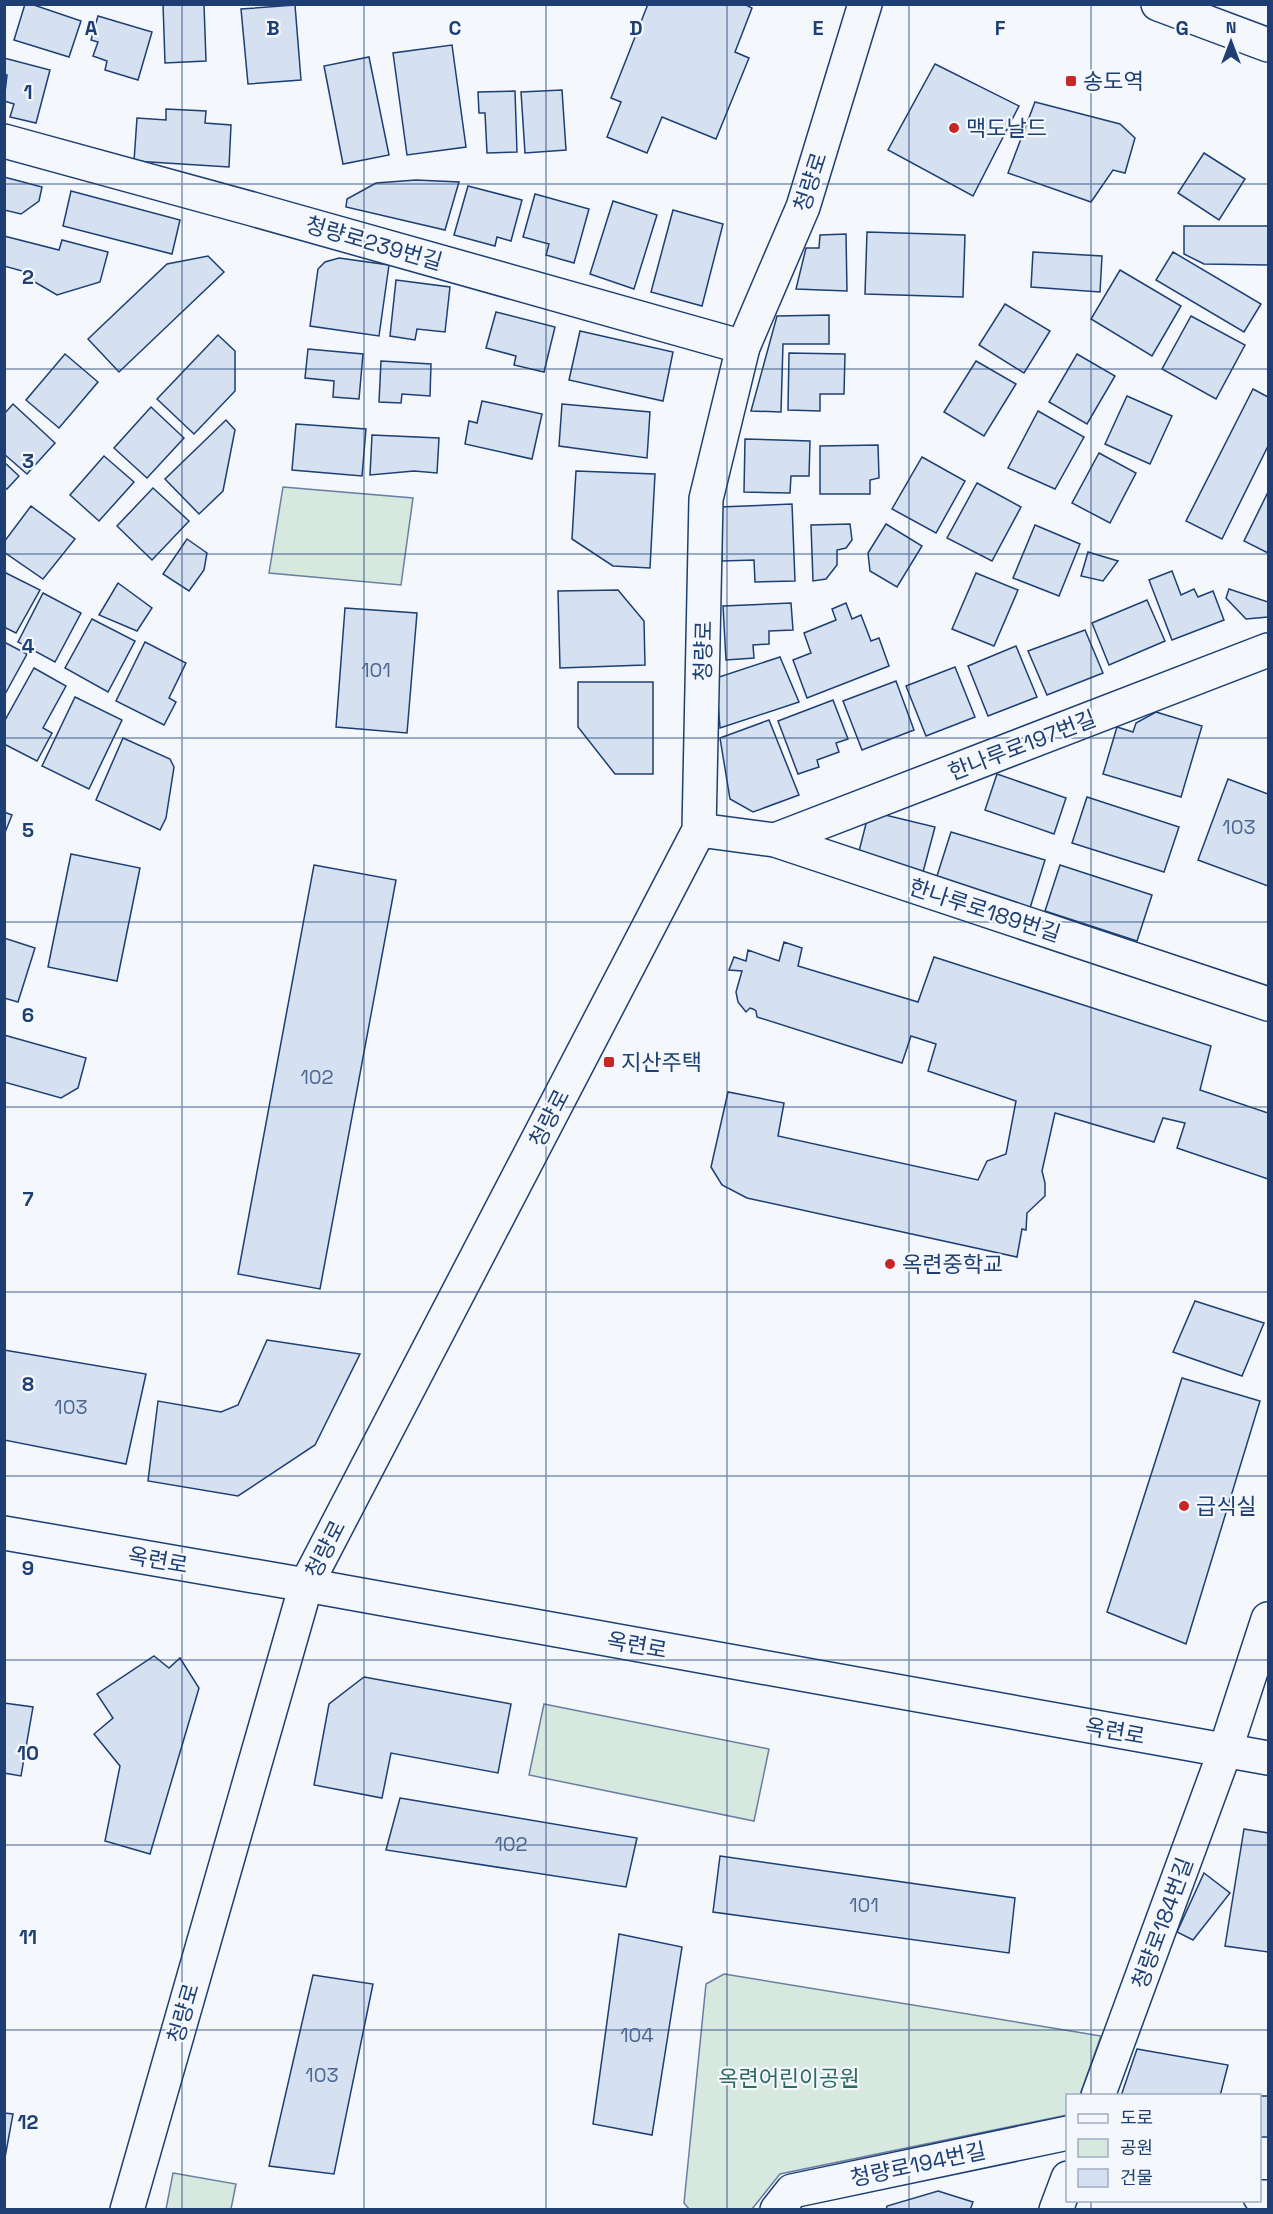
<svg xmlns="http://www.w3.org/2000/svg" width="1273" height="2214" viewBox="0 0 1273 2214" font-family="'Space Grotesk','Noto Sans KR',sans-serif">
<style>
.green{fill:#d7e8df;stroke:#687fa3;stroke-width:1.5}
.building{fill:#d5e0f0;stroke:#1d3f73;stroke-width:1.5}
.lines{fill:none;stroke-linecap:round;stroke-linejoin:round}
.street-casing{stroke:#1d3f73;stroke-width:36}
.secondary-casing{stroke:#1d3f73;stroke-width:36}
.street{stroke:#f4f7fb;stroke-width:33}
.secondary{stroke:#f4f7fb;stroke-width:33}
.grid{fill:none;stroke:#1d3f73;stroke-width:1.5;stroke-opacity:0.55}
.poi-dot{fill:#c62828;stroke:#f4f7fb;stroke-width:2}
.labels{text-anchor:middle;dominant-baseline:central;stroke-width:4.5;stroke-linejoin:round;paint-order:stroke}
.number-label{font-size:20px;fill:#4b6792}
.poi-label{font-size:22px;fill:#1d3f73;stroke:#f4f7fb;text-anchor:start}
.street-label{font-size:22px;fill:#1d3f73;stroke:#f4f7fb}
.park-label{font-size:22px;fill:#2c6c60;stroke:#f4f7fb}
.grid-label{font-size:20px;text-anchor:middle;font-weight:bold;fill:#1d3f73;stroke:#f4f7fb;stroke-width:4.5;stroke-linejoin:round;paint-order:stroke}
</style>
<rect width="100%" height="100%" fill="#f4f7fb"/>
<!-- green -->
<g class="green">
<polygon points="283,487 413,498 401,585 269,573"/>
<polygon points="544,1704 769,1749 754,1821 529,1775"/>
<polygon points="724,1974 1101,2036 1080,2095 1068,2096 1067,2115 780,2174 752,2209 689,2209 684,2203 706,1984"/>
<polygon points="173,2173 236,2184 231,2209 166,2209"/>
</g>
<!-- building -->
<g class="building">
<polygon points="25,4 31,4 81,21 69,57 14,40"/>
<polygon points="163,4 204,4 206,61 165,63"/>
<polygon points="648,4 744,4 752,8 735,52 749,58 716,139 662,117 647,153 607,137 621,102 611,98"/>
<polygon points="295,5 301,80 248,84 241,9"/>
<polygon points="98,16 152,32 138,80 105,70 107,61 93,56 98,42 91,40"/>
<polygon points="452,45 466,147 407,155 393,53"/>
<polygon points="369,57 389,155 343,164 324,66"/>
<polygon points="4,58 50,70 36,123 10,117 14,104 4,101 7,75 4,75"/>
<polygon points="935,64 1019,106 973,196 888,150"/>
<polygon points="562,90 566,150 525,153 521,92"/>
<polygon points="515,91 517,152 487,153 485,113 479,113 478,92"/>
<polygon points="1035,102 1120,124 1135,138 1125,173 1113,170 1091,202 1008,173"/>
<polygon points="166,109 206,111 205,123 231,125 229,167 134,161 137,118 166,120"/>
<polygon points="1204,153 1245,179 1219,220 1178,193"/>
<polygon points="4,177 42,187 39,201 21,214 4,210"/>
<polygon points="416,180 459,182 445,230 346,207 347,199 376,183"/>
<polygon points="468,186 522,200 511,241 497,237 495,246 454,235"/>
<polygon points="71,191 180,220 172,254 63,226"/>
<polygon points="535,194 589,209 574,263 546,255 549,244 523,237"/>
<polygon points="613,201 657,215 634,289 590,274"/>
<polygon points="673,210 723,224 702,306 651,292"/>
<polygon points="1184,226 1268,226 1268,265 1204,264 1184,254"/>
<polygon points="867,232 965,235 963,297 865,294"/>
<polygon points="846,234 847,291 796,289 806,248 819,248 820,235"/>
<polygon points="4,236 59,250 62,240 108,252 100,282 57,295 33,281 33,274 4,266"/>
<polygon points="1033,252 1102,256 1100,292 1031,287"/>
<polygon points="1173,252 1261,304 1244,332 1156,280"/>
<polygon points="208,256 224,272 119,372 88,339 167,264"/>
<polygon points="339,258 389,265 379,336 310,326 318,269 325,262"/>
<polygon points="1120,270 1181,306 1152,356 1091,319"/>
<polygon points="396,280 450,287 445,332 417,329 415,340 390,336"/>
<polygon points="1005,304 1050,331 1024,373 979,345"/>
<polygon points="496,312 555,327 544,372 514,365 516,356 486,348"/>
<polygon points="829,315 829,344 783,344 781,412 751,411 777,316"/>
<polygon points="1191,316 1245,345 1216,399 1162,369"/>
<polygon points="580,331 673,352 663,401 569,380"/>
<polygon points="218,335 235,351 235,391 194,434 157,399"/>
<polygon points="308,349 363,354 359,399 333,397 334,381 305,378"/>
<polygon points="789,353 845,354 844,394 820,394 820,411 788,410"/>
<polygon points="65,354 98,382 59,428 26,400"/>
<polygon points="1077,354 1115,376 1087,424 1049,402"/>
<polygon points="381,361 431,364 430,396 402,394 401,403 379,402"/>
<polygon points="976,361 1016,384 984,436 944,412"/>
<polygon points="1253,389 1268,397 1268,446 1222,539 1186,521"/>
<polygon points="1127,396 1172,416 1150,464 1105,444"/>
<polygon points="482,401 542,414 532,459 465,444 469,421 477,423"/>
<polygon points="13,404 55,443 27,474 4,454 4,414"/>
<polygon points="562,404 650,412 647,458 559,446"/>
<polygon points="151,407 184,438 147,478 114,448"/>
<polygon points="1038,411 1084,437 1055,489 1008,468"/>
<polygon points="226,420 235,430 223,491 199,514 165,479"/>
<polygon points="296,424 366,429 362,476 292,470"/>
<polygon points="372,435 439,438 437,473 414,471 370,475"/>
<polygon points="745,439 810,441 809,476 791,476 790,493 744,492"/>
<polygon points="878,445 879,478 870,480 870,494 820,494 820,446"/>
<polygon points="1099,453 1136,473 1110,523 1072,503"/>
<polygon points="104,456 134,482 99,521 70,495"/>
<polygon points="922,457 965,481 936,533 892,509"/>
<polygon points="4,462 19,476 7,489 4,487"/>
<polygon points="576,471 655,474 650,568 613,566 572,539"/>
<polygon points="977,483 1021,507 992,561 947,538"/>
<polygon points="153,488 189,521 152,560 117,526"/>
<polygon points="1268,492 1268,553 1244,541"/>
<polygon points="792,504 795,581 755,582 754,560 722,561 720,507"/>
<polygon points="31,506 75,539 43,579 4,552 4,542"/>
<polygon points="850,524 852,540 846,548 837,550 837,565 826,579 813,581 811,525"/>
<polygon points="886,524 922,546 897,587 870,571 868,553"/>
<polygon points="1035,525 1080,544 1059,596 1013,578"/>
<polygon points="187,539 207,553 204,570 189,591 163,574"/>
<polygon points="1088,552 1118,561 1103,581 1081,576"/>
<polygon points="1172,571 1181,595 1194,589 1198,597 1213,591 1224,620 1172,640 1149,580"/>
<polygon points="4,572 40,590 16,633 4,627"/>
<polygon points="976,573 1018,590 994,646 952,629"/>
<polygon points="118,583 152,608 137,631 99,615"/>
<polygon points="1229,589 1268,602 1268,617 1246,619 1226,598"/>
<polygon points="618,590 644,621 645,665 560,668 558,591"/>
<polygon points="43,593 81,613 55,662 18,642"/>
<polygon points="1147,600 1165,641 1109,665 1092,623"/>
<polygon points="791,603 793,630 769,631 769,644 753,645 754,658 726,660 723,606"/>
<polygon points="846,603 852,619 861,615 871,641 879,638 889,666 807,698 793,660 811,653 804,633 836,620 832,609"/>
<polygon points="345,608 417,613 407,733 336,727"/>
<polygon points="92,619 135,641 108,692 65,668"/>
<polygon points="1085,630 1103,673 1047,695 1028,651"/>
<polygon points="4,642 27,654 4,696"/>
<polygon points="145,642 186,663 169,698 176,702 164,725 116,701"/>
<polygon points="1016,646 1037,697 988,716 968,666"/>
<polygon points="780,657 799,702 720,728 716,678"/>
<polygon points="955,667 975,717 926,736 906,686"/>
<polygon points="34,668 66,686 43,728 52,733 37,761 4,744 4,722"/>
<polygon points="896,681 914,730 862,750 843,701"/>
<polygon points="578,682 653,682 653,774 615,774 578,727"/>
<polygon points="75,697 122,720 89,789 42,766"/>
<polygon points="833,700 848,739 836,743 839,752 817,760 819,767 798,774 778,721"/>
<polygon points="1156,712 1202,726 1181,797 1103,774 1117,727 1133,732 1136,723"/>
<polygon points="769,720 799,795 753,812 730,799 720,738"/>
<polygon points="123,738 170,759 174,767 166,818 160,830 96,800"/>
<polygon points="997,774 1066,798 1054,834 985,810"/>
<polygon points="1228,779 1268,794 1268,886 1198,860"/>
<polygon points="1087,797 1179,827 1164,872 1072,843"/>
<polygon points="4,812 12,815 4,835"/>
<polygon points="881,814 935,827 923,872 858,855 867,820"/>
<polygon points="951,832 1045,860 1030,908 936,879"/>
<polygon points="71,854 140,868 117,981 48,967"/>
<polygon points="314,865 396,880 320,1289 238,1274"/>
<polygon points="1060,865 1152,895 1137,941 1045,911"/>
<polygon points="4,938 35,948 18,1002 4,998"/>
<polygon points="784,942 802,948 798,966 918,1002 934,957 1211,1046 1200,1090 1268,1113 1268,1179 1177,1148 1185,1123 1163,1118 1154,1142 1055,1113 1042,1171 1045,1183 1045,1196 1027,1213 1026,1230 1022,1229 1017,1257 747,1198 722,1185 711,1167 728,1092 784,1103 778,1136 978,1180 987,1161 1006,1154 1016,1101 928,1071 936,1044 911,1036 902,1063 757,1017 756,1011 753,1009 750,1008 746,1012 738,1002 736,992 742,971 729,970 734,957 746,961 748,950 779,961"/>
<polygon points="4,1035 86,1058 78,1088 61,1098 4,1082"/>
<polygon points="1195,1301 1264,1323 1242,1376 1173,1352"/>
<polygon points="267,1340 360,1354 315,1445 238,1496 148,1481 158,1401 221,1412 238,1405"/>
<polygon points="4,1350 146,1374 126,1464 4,1440"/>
<polygon points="1182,1378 1260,1401 1186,1644 1107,1612"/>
<polygon points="154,1656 169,1668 180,1658 199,1688 150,1854 105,1841 120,1766 94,1734 113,1718 97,1694"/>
<polygon points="364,1677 511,1704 498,1773 391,1753 382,1798 314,1785 329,1704"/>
<polygon points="4,1703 33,1707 21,1776 4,1773"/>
<polygon points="400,1798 637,1838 626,1887 386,1850"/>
<polygon points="1244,1829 1268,1833 1268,1952 1225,1946"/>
<polygon points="720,1856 1015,1898 1009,1953 713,1912"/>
<polygon points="1204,1873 1230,1893 1193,1940 1177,1932"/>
<polygon points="619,1934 682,1947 652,2135 593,2124"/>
<polygon points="313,1975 373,1984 334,2174 269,2166"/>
<polygon points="1137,2049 1228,2065 1220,2096 1121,2096"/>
<rect x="1260" y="2096" width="8" height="41"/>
<polygon points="4,2113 13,2114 4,2163"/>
<polygon points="938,2191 973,2202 970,2210 886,2210 887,2206"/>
</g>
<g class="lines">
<defs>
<g id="street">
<polyline points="4,141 256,210 743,347"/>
<polyline points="699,830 775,840 1268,1004"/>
<polyline points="775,840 1268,650"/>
<polyline points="1098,2096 1225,1751 1268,1619"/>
<polyline points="1260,2197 1268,2197"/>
<polyline points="777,2210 792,2191 1068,2133"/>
<polyline points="1056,2210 1068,2178"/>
</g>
<g id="secondary">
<polyline points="1158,4 1268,45"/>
<polyline points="4,1533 306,1585 1268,1758"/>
<polyline points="127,2210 306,1585 699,830 706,499 743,347 803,207 865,4"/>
</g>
</defs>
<!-- street casing -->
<use href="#street" class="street-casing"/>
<!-- secondary casing -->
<use href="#secondary" class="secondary-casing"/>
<!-- street -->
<use href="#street" class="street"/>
<!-- secondary -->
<use href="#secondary" class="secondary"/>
</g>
<!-- grid -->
<path class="grid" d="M 182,4 L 182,2210M 364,4 L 364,2210M 546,4 L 546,2210M 727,4 L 727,2210M 909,4 L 909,2210M 1091,4 L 1091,2096M 4,184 L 1268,184M 4,369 L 1268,369M 4,554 L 1268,554M 4,738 L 1268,738M 4,922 L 1268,922M 4,1107 L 1268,1107M 4,1292 L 1268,1292M 4,1476 L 1268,1476M 4,1660 L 1268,1660M 4,1845 L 1268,1845M 4,2030 L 1268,2030M 1091,2200 L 1091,2210"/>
<!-- markers -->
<g class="poi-dot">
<rect x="1065" y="75" width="12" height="12" rx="3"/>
<circle cx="954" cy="128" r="6"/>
<rect x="603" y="1056" width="12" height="12" rx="3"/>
<circle cx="890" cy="1264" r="6"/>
<circle cx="1184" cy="1506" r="6"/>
</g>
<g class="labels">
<!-- number labels -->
<g class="number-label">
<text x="376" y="670">101</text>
<text x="1239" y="827">103</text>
<text x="317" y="1077">102</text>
<text x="71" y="1407">103</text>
<text x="511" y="1844">102</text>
<text x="864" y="1905">101</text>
<text x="637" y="2035">104</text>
<text x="322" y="2075">103</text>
</g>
<!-- poi labels -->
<g class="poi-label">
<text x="1083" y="81">송도역</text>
<text x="966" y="128">맥도날드</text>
<text x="621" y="1062">지산주택</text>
<text x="902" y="1264">옥련중학교</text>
<text x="1196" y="1506">급식실</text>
</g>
<!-- street labels -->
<g class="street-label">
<text transform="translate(810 182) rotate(-72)">청량로</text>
<text transform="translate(374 243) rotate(16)">청량로239번길</text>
<text transform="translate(703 651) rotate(-89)">청량로</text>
<text transform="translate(1022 745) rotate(-21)">한나루로197번길</text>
<text transform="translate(985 910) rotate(18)">한나루로189번길</text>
<text transform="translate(549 1118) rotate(-63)">청량로</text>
<text transform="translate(325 1549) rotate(-63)">청량로</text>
<text transform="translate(158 1560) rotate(10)">옥련로</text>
<text transform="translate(637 1645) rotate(10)">옥련로</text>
<text transform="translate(1115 1731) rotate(10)">옥련로</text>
<text transform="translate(1162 1923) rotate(-70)">청량로184번길</text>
<text transform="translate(183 2013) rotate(-74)">청량로</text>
<text transform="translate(918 2164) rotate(-12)">청량로194번길</text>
</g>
<!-- park labels -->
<g class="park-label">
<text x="789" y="2078">옥련어린이공원</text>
</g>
</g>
<g class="grid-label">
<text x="91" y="35">A</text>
<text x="273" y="35">B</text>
<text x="455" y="35">C</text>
<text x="636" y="35">D</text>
<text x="818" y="35">E</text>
<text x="1000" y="35">F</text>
<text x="1182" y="35">G</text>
<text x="28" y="99">1</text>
<text x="28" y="284">2</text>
<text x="28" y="468">3</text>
<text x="28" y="653">4</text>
<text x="28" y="837">5</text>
<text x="28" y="1022">6</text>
<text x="28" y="1206">7</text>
<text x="28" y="1391">8</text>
<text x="28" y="1575">9</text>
<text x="28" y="1760">10</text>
<text x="28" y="1944">11</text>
<text x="28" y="2129">12</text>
</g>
<!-- border -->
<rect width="1273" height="2214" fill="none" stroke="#1d3f73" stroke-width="12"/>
<!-- legend -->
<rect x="1066" y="2094" width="195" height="108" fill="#f4f7fb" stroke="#9eadc5" stroke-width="1.5"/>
<rect x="1078" y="2114" width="30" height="9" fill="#f4f7fb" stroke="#9eadc5" stroke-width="1.5"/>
<text x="1120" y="2124" font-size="18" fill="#1d3f73">도로</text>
<rect x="1078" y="2139" width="30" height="18" fill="#d7e8df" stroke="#9eadc5" stroke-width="1.5"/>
<text x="1120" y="2154" font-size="18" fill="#1d3f73">공원</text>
<rect x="1078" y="2169" width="30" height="18" fill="#d5e0f0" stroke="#9eadc5" stroke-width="1.5"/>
<text x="1120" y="2184" font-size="18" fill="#1d3f73">건물</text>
<!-- north arrow -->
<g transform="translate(1231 42)" stroke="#f4f7fb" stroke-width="4.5" paint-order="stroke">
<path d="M0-4.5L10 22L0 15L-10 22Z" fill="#1d3f73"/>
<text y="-9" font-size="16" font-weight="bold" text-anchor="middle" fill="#1d3f73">N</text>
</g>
</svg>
